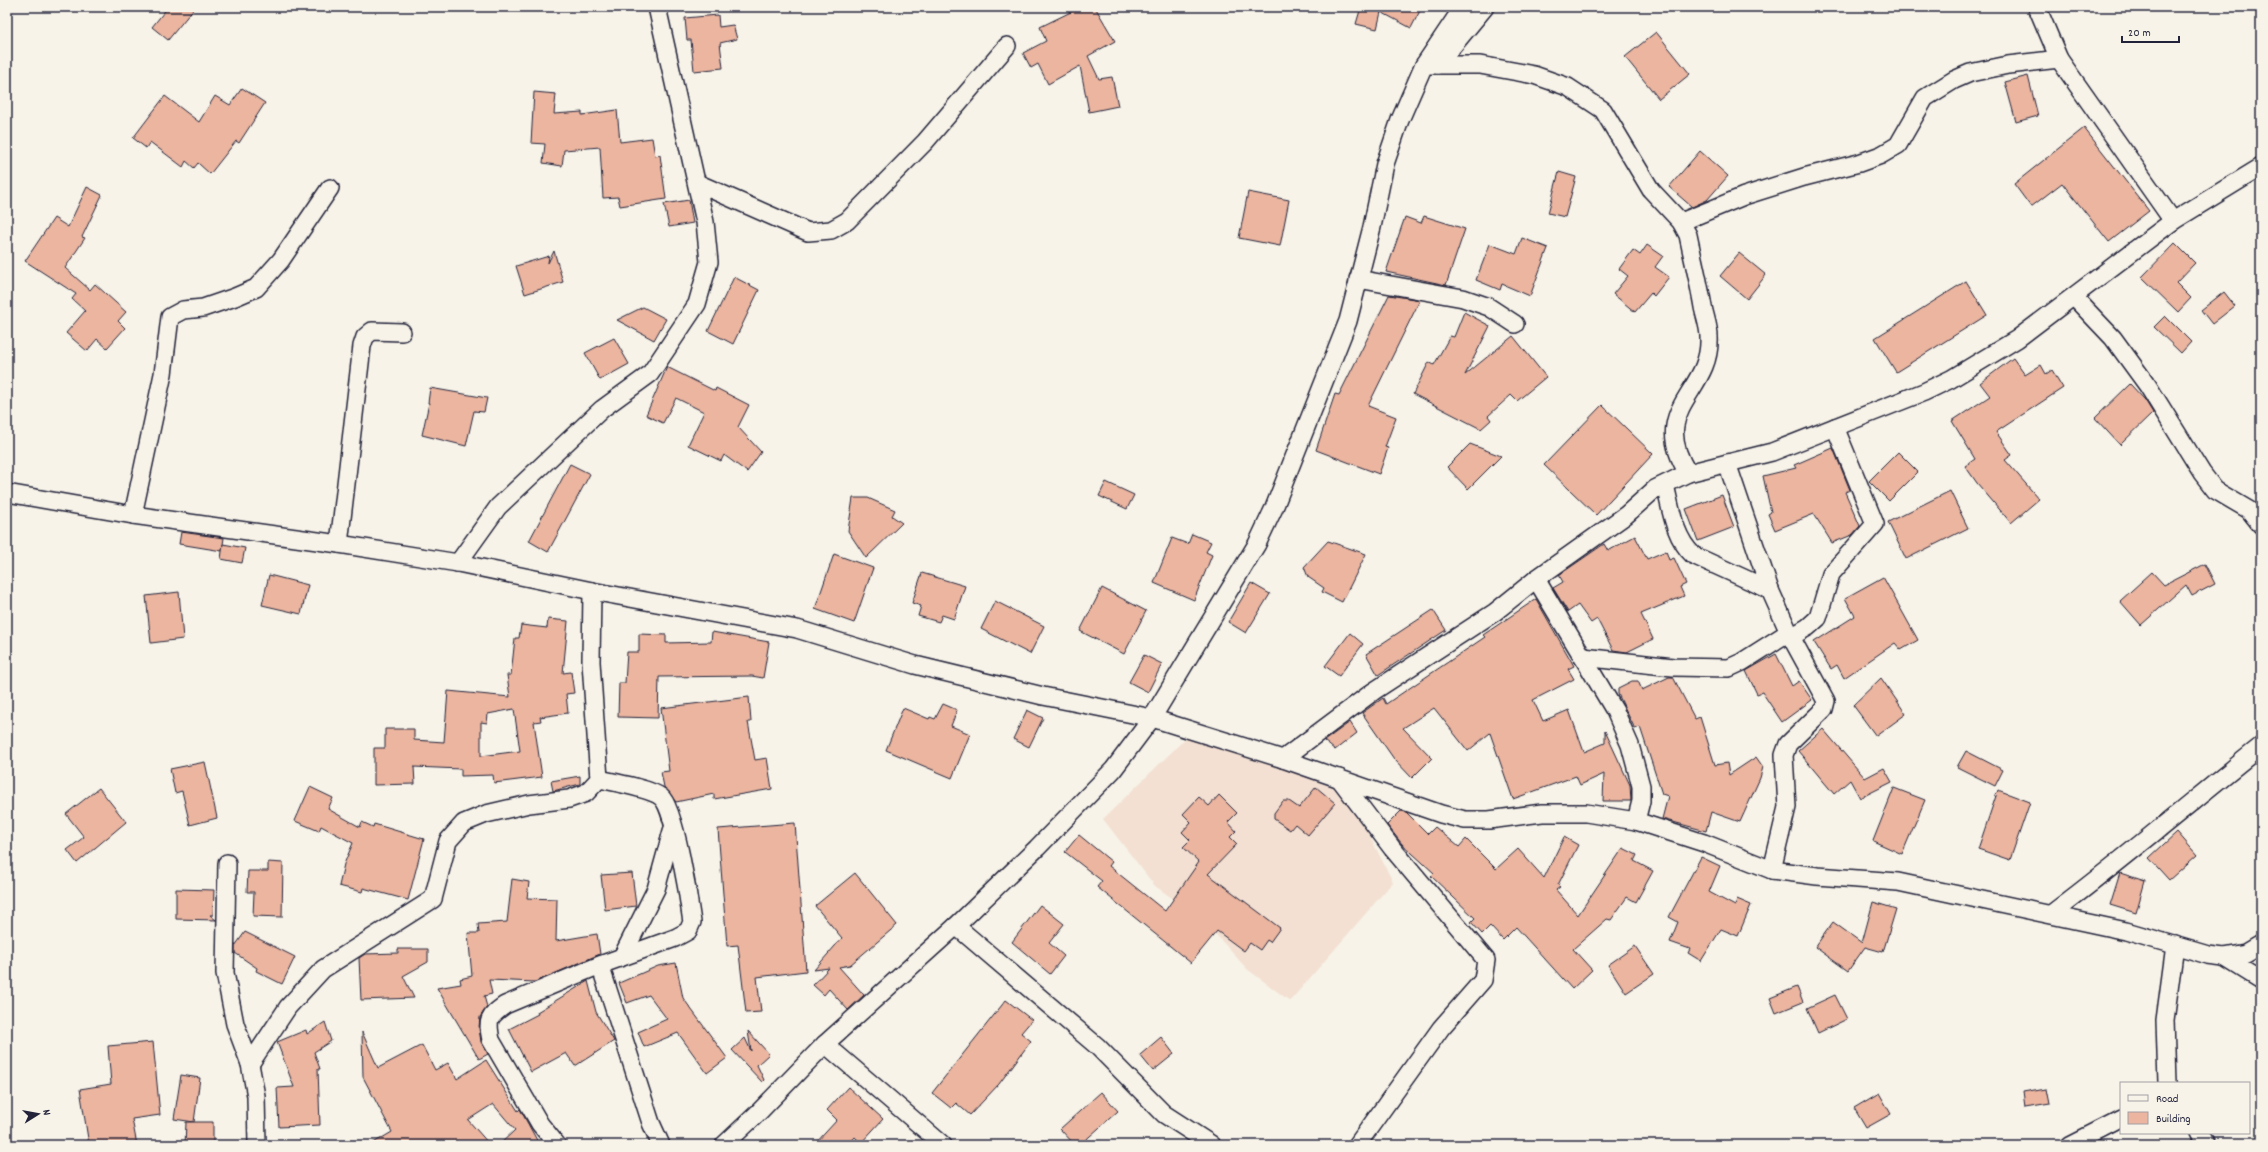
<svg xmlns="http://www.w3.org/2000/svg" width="2268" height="1152" viewBox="0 0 2268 1152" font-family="Dekko,sans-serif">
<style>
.built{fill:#f3e0d2}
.building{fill:#ebb59f;stroke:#22223b;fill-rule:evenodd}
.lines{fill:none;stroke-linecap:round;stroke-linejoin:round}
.street-casing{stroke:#22223b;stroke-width:20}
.street{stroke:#f7f3e8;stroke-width:17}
</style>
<rect width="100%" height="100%" fill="#f7f3e8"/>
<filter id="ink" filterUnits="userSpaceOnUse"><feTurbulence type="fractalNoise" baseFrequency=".025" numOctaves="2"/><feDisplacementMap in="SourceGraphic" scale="8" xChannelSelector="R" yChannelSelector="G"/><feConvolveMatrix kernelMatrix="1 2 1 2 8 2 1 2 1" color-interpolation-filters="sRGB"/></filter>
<g filter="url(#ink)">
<!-- built -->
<polygon class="built" points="1186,738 1345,787 1393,882 1290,1001 1247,969 1202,919 1155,886 1103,819"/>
<!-- building -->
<g class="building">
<polygon points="168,7 195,7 168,40 152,27"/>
<polygon points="1081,7 1095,7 1115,41 1088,56 1099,79 1112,77 1118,106 1089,112 1080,66 1048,84 1038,64 1031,68 1023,53 1046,41 1040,27"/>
<polygon points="1361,7 1422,7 1411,28 1381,12 1377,29 1356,24"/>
<polygon points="718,15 719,27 733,25 737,39 720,43 723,68 694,71 691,40 687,40 685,18"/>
<polygon points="1656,32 1690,74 1659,99 1625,57"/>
<polygon points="2028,76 2038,116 2016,122 2005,82"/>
<polygon points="242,88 265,103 239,143 236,141 210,174 198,163 194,168 186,161 183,167 150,142 146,148 133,138 165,96 199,122 215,96 230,105"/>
<polygon points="534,92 556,94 554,114 582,112 582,115 617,110 620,142 652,138 655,156 660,155 666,199 620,206 618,197 603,198 600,147 564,150 562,166 543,163 545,144 531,143"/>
<polygon points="2084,128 2149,211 2109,242 2062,183 2031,207 2014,184"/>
<polygon points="1700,151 1728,176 1707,200 1692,207 1669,187"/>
<polygon points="1559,172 1576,177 1565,217 1548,213"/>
<polygon points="87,187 102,195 82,237 85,238 65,268 90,290 95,284 126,312 118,321 125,328 107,348 97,339 87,351 66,333 85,311 72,299 76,294 25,261 54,218 68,227"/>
<polygon points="1248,192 1289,200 1280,246 1239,238"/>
<polygon points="689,200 693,223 669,227 664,204"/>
<polygon points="1424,216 1465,229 1446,285 1386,272 1405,217 1421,223"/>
<polygon points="1522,238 1548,248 1530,296 1502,284 1500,290 1476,280 1490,244 1516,254"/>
<polygon points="2175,243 2195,263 2176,283 2191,298 2178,312 2142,277"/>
<polygon points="1647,245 1663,256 1655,267 1669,277 1654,296 1651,293 1635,312 1613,294 1628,276 1619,269 1633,250 1640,255"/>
<polygon points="554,251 563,282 525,294 516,266 549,256 548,263"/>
<polygon points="1739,253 1766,275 1747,299 1720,276"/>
<polygon points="734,277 759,290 733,344 708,331"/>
<polygon points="1966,281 1987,315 1896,372 1875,338"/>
<polygon points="2224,292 2235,306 2212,324 2201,310"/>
<polygon points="1389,295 1420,300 1368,406 1396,417 1385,447 1388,448 1379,474 1316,450 1335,394 1339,395"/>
<polygon points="643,307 666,319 654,340 617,320"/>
<polygon points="1464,312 1490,326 1465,375 1513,336 1546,377 1517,401 1511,395 1488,416 1491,420 1481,429 1413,394 1429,362 1434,365 1450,336 1454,337"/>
<polygon points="2165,316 2191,342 2181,353 2154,327"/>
<polygon points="614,338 629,364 600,380 585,353"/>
<polygon points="2013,358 2025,375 2041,365 2046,374 2052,370 2063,388 1996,432 2012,455 2005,460 2039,499 2011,523 1977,483 1965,466 1975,459 1952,421 1990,396 1980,383"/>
<polygon points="667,367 715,391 716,388 749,405 738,427 761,452 747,472 724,455 721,461 688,445 704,412 676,398 663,423 646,415"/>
<polygon points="2130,384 2145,400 2153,413 2120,445 2095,418"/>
<polygon points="430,388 487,398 484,412 474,411 466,446 422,435 429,403 428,403"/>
<polygon points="1602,405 1653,454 1596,515 1544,465"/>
<polygon points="1470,444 1501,456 1468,489 1447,467"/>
<polygon points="1833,448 1850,490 1845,492 1860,526 1852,535 1832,543 1814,514 1775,530 1768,514 1771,512 1763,476 1796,468 1794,465"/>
<polygon points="1898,452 1918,472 1889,501 1869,481"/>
<polygon points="570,464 590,474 548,552 529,541"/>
<polygon points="1106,482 1134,495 1127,509 1099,496"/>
<polygon points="1950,491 1968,528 1906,559 1888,522"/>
<polygon points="1722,495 1734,527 1698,541 1686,509"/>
<polygon points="853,498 868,498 895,510 892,516 902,523 866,558 848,531"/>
<polygon points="181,532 224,538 222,551 179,544"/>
<polygon points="1192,534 1211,542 1206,552 1212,555 1194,600 1154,583 1172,538 1188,544"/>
<polygon points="1635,536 1647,559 1666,551 1669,560 1674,558 1686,584 1680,587 1684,596 1641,614 1653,639 1627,652 1613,650 1597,619 1591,623 1578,605 1568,612 1553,588 1563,582 1559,575 1604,544 1608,551"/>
<polygon points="1328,541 1366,554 1342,602 1322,592 1324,588 1308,577 1304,567"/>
<polygon points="223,544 245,548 242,563 221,559"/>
<polygon points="834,554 873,568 854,623 815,609"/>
<polygon points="2205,564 2215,584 2192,596 2186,585 2141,625 2120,601 2152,572 2164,585"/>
<polygon points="922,573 965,586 954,619 942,615 939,622 918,616 921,606 912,603"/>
<polygon points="269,575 308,585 301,614 262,605"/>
<polygon points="1883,577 1918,640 1901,650 1895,643 1844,678 1837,665 1831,669 1814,642 1855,616 1845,598"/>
<polygon points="1251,583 1270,594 1246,633 1228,622"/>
<polygon points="1102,588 1146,611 1124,654 1080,631"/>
<polygon points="179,592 183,639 151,643 146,596"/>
<polygon points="1536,599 1574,666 1568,669 1574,679 1533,700 1543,721 1569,710 1584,752 1605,743 1605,731 1630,785 1631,801 1603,801 1604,774 1580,785 1576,776 1513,799 1490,733 1468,751 1434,708 1403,728 1432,758 1412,778 1394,759 1362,713 1383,698 1386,704 1485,637 1483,635"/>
<polygon points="995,601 1044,626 1030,654 981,629"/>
<polygon points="1433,610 1446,630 1378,675 1366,654"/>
<path d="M 548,619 L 568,621 L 563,673 L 571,672 L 574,693 L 566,694 L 568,713 L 540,717 L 541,721 L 534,722 L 542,777 L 494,783 L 493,775 L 461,776 L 461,769 L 414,767 L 415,784 L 374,785 L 374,748 L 385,748 L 385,729 L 414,729 L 414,740 L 444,742 L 448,691 L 510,697 L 507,675 L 511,675 L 515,638 L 519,638 L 521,625 L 547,628 ZM 514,709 L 520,751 L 481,756 L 481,722 L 487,723 L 488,714 Z"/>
<polygon points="712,632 769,642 763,678 752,676 659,677 658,718 618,717 619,683 625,683 627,652 639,652 639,634 666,635 666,643 711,642"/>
<polygon points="1350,633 1363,644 1339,676 1325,666"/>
<polygon points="1776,654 1792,686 1799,681 1812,700 1782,722 1762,692 1757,694 1746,671"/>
<polygon points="1144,655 1162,664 1148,692 1129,682"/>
<polygon points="1669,677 1673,677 1695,719 1700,717 1715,765 1727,763 1729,775 1756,757 1763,767 1760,778 1740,822 1711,812 1706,831 1662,819 1668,796 1662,794 1640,727 1635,729 1618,694 1618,688 1632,681 1638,681 1642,690"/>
<polygon points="1881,678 1906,714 1876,736 1853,705"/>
<polygon points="749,697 751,722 748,722 755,760 767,758 772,789 714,799 714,794 676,802 664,787 661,772 669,771 661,708"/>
<polygon points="943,704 957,710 951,726 970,734 952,778 886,750 903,708 929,719 930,717 935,719"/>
<polygon points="1027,710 1043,718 1029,747 1013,739"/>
<polygon points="1350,722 1357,733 1335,750 1324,741"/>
<polygon points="1823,729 1865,778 1884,768 1892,782 1860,798 1850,780 1834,794 1798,751"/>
<polygon points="1966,751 2003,770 1995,786 1957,767"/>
<polygon points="205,762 217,818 190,825 182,791 175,793 170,769"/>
<polygon points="580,776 580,784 553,791 551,781"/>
<polygon points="310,787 333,798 328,809 360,827 362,822 373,827 374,824 424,839 408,900 363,888 362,892 339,886 344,864 353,843 321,826 319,831 295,821"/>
<polygon points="1316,787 1335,803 1308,835 1295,824 1290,830 1274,819 1274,813 1283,801 1289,801 1299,808"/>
<polygon points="99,788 126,822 77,863 67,850 84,837 66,814"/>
<polygon points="1894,788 1925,800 1902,854 1873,841"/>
<polygon points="1998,790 2030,802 2010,860 1978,849"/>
<polygon points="1219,795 1237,813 1228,822 1236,831 1230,837 1237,844 1208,874 1280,928 1270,942 1267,940 1260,950 1250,943 1244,951 1217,931 1191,963 1097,887 1102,881 1065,852 1079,835 1112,862 1109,866 1165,911 1199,862 1183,847 1190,840 1182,832 1191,822 1183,814 1199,797 1209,806"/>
<polygon points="1401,811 1406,812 1428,834 1435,827 1459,847 1466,839 1496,869 1518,849 1544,878 1564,837 1578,845 1558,885 1560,887 1556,890 1578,915 1623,848 1637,855 1634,861 1653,871 1636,902 1627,897 1611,920 1607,919 1573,949 1592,970 1572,989 1516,927 1503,940 1490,926 1482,934 1471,922 1475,918 1431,876 1434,873 1402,844 1387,825"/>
<polygon points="795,823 806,971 757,977 761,1012 746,1013 738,945 727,946 718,829"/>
<polygon points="2177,832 2197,855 2169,880 2149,858"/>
<polygon points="1701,857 1720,866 1709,892 1735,906 1737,899 1751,905 1738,936 1721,929 1701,961 1688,953 1690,949 1670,942 1678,922 1669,917"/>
<polygon points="268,862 283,863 282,917 253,916 254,892 247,892 248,871 268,871"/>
<polygon points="632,873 636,906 605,910 601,875"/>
<polygon points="855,873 897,925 850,965 839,967 864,995 848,1010 829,989 824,995 813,985 829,968 814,970 842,938 815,906"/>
<polygon points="2120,873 2145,881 2136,913 2110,905"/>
<polygon points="512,879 529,882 527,898 557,899 556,941 597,934 600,954 535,982 489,980 492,994 484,996 487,1007 480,1017 479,1028 481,1042 488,1054 479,1059 437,988 461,984 460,979 472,976 468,933 479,933 478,924 507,922"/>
<polygon points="176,889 214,890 213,915 210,915 216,920 176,919"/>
<polygon points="1873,902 1896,909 1883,952 1865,947 1848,971 1815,947 1833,922 1862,943"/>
<polygon points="1040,905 1064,924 1049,943 1064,956 1050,974 1012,942"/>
<polygon points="245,932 295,957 282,984 256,971 257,968 235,953 235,946"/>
<polygon points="1635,946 1654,974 1626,993 1608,965"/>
<polygon points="398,949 428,949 428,962 403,976 414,998 361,1000 359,958 365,954 398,953"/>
<polygon points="676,963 683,998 727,1058 707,1073 678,1033 644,1047 638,1032 667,1019 649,995 627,1003 619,983 658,966"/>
<polygon points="588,981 596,1012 614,1041 575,1066 566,1053 531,1072 509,1029 538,1014 537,1012"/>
<polygon points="1797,987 1803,1002 1776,1013 1770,998"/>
<polygon points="1835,995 1847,1019 1818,1033 1807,1008"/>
<polygon points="1006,1000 1032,1020 1021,1033 1031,1041 999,1084 970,1115 956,1103 951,1108 932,1093"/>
<polygon points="325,1022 331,1041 314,1052 320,1069 318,1069 320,1125 279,1127 277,1088 294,1087 277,1042 306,1030 307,1034"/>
<polygon points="748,1031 769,1054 757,1065 764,1080 762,1082 732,1050 745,1038 751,1051"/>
<polygon points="362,1032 378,1068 422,1045 435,1070 448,1063 457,1079 486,1060 518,1111 520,1109 539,1144 499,1145 515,1130 493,1104 468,1120 490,1145 370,1145 392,1132 363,1077"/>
<polygon points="1161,1037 1174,1054 1153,1071 1140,1055"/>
<polygon points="153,1042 160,1115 132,1119 137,1145 89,1145 80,1089 111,1084 108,1046"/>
<polygon points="181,1075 200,1078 194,1122 174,1119"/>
<polygon points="848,1087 883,1119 861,1143 855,1137 848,1145 814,1145 837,1120 827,1110"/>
<polygon points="2046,1088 2049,1103 2025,1107 2023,1092"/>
<polygon points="1101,1092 1118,1111 1080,1145 1075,1145 1060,1129"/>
<polygon points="1879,1093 1891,1114 1866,1128 1854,1108"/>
<polygon points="186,1122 213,1122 213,1145 185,1145"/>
</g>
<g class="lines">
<defs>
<g id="street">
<polyline points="2037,7 2059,59 2173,221"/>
<path d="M 1424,65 L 1480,65 L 1534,75 L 1568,87 L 1603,110 L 1651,190 L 1681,222 L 1688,235 C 1693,259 1699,283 1703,307 C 1705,317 1709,327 1709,337 C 1712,393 1647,407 1688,473"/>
<polyline points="1437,65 1485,7"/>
<polyline points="697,183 808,232 831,230 847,221 925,142 1007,46"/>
<polyline points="1681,222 1744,196 1804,177 1859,163 1881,155 1898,145 1925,98 1954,80 1970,73 2008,65 2059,59"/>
<polyline points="1358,279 1463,298 1489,307 1515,324"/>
<polyline points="2074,297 2113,338 2148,386 2202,473 2215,490 2249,510 2261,525"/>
<polyline points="1727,463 1770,590 1791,637 1826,701 1824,709 1788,744 1784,755 1787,807 1772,870"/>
<path d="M 1665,485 C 1671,509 1674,537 1693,555 L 1770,590"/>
<polyline points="7,493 133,515 339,544 458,563 592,591 797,629 915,665 1043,696 1152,718 1283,759 1441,814 1465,820 1489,820 1542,813 1586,813 1636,821 1704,843 1772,870 1817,876 1898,882 2126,931 2208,955 2224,957 2246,953 2261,944"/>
<polyline points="133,515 163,374 170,317 183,310 203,308 235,297 256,288 281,260 330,188"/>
<polyline points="339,544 362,346 365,337 372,331 402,332"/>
<polyline points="458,563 498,507 602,409 650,374 697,304 709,262 705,222 657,7"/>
<polyline points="1536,579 1615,711 1630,745 1641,786 1641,801 1636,821"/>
<polyline points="1791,637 1808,627 1818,618 1831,574 1875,524 1835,427"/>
<polyline points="1583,657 1673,667 1729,668 1742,662 1789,632"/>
<polyline points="1283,759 1374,691 1495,612 1536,579 1626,515 1655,489 1688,473 1772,452 1924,392 1951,379 2017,339 2173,221 2261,167"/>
<polyline points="1339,778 1392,848 1486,960 1483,980 1441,1028 1357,1145"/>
<polyline points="227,863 225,973 235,1024 250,1064 256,1096 257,1145"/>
<path d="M 2051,914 C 2123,860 2191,802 2261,746"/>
<polyline points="956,926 1097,1046 1164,1114 1212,1145"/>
<polyline points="622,957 656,889 672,831"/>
<polyline points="2224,957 2261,980"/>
<polyline points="600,965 651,1123 661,1145"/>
<polyline points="825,1044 943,1145"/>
<polyline points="250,1064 288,1007 323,969 433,899 448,841 464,823 486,814 529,804 569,799 586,793 599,779 591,662 592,591"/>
<polyline points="2167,1083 2165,1020 2175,945"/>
<polyline points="2197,1133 2206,1145"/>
<path d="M 557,1145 L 540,1124 L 491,1040 C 487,1020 488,1017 505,1005 L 600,965 L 675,938 L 688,931 L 692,922 C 689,900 675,808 661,797 C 651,789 613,782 599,779"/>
<polyline points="724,1145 759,1112 825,1044 956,926 1037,848 1113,770 1152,718 1257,544 1274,508 1348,321 1372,227 1385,164 1400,120 1424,65 1463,7"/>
<polyline points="2070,1145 2121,1119"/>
</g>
</defs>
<!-- street casing -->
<use href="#street" class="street-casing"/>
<!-- street -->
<use href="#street" class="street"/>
</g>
</g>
<!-- margin -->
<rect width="2268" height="1152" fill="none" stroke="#f7f3e8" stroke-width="24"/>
<rect x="12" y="12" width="2244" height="1128" fill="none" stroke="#22223b" stroke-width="1.5" filter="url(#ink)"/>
<!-- legend -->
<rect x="2120" y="1082" width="130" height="52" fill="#f7f3e8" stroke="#a29fa3"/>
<rect x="2128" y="1095" width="20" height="6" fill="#f7f3e8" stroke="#a29fa3"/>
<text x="2156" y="1102" font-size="12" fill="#22223b">Road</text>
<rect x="2128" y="1112" width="20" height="12" fill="#ebb59f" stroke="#a29fa3"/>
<text x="2156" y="1122" font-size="12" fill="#22223b">Building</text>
<!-- north arrow -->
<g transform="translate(38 1114) rotate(79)" stroke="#f7f3e8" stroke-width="3" paint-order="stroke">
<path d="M0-3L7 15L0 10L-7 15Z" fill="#22223b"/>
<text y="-6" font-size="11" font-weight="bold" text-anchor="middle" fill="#22223b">N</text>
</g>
<!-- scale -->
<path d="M2122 36v6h57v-6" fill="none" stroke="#22223b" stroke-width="2"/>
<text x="2128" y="36" font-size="12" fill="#22223b" stroke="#f7f3e8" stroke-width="3" paint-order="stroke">20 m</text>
</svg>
